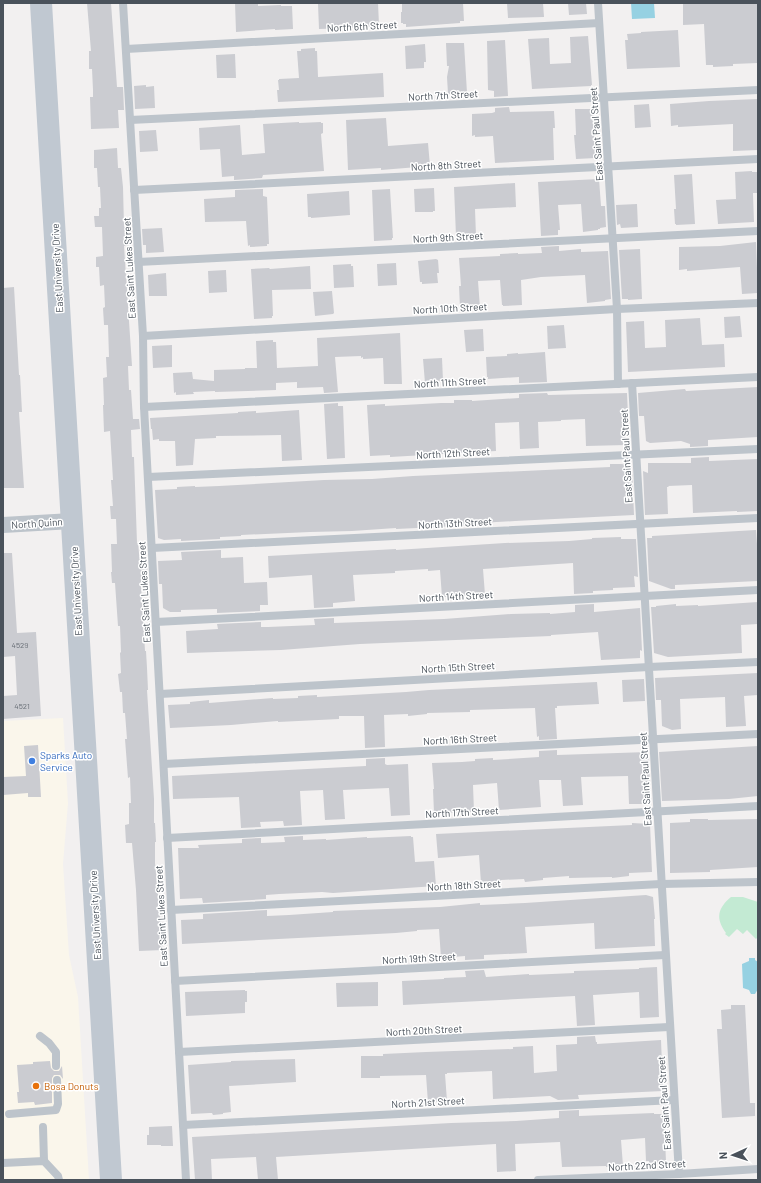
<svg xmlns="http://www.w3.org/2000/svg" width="761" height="1183" viewBox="0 0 761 1183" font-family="Barlow,sans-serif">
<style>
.commercial{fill:#faf6eb}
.green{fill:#c3ead3}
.water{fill:#96d1e2}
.building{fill:#cbccd1}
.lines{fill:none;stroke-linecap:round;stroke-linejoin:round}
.lane{stroke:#bdc4cb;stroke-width:8}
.street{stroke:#bdc4cb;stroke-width:16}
.secondary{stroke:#c0c8d1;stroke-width:22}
.shop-dot{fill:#3f7fe0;stroke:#fff;stroke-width:1.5}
.food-dot{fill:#e8710a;stroke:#fff;stroke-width:1.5}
.labels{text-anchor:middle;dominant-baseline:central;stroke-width:3;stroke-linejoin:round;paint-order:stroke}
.number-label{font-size:8px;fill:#6a7078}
.street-label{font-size:10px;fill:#4a525b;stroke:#fff}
.shop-label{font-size:10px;fill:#366cbe;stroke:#fff;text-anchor:start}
.food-label{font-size:10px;fill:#c56008;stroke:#fff;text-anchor:start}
</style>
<rect width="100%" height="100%" fill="#f2f0f0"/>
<!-- commercial -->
<polygon class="commercial" points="63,718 68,803 63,864 69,955 78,997 89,1180 3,1180 3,721"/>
<!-- green -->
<path class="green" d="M 731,897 L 743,897 L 758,902 L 758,937 L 756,939 L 747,930 L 743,934 L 737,929 L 729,937 L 725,934 L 726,933 C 715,918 718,908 731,897 Z"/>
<!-- water -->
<g class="water">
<polygon points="631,3 654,3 655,18 632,19"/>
<polygon points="749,958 755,958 755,960 758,962 758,989 755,994 751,994 749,990 743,988 742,964 749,961"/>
</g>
<!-- building -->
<g class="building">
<polygon points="87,3 111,3 117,87 123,87 124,110 118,110 119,128 91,129 90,97 93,97 93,90 92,69 89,69 89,51 91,51"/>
<polygon points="235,3 258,3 258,6 281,5 281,6 292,6 293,29 275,30 275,29 236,32"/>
<polygon points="336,3 378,3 379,25 377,25 377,27 319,29 318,4"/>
<polygon points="402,3 463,3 464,21 460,21 460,23 406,27 406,24 403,24 403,23 401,23 401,12 402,12"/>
<polygon points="507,3 543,3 544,17 508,18"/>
<polygon points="568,3 586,3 587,14 569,15"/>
<polygon points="683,3 758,3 758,63 733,64 733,66 713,67 713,65 706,65 704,24 683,25"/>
<polygon points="678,30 680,67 627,69 625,40 628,40 627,34 641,33 641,32"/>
<polygon points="588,36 592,85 591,85 591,86 532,89 528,39 549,38 550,64 571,63 570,37"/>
<polygon points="505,40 508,96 494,97 494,91 488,90 487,41"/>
<polygon points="446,43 464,43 467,93 448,94 447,77 449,66 447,66"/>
<polygon points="425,44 426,62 424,62 424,68 406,69 405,46"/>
<polygon points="315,48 315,51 317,51 318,77 383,73 384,97 278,102 277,90 279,90 278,80 279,80 279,79 299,78 297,51 301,51 301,49"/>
<polygon points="235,54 236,78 217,78 216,55"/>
<polygon points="146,85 146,87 154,86 155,108 135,109 134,86"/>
<polygon points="758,99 758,150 733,151 733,124 678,127 678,125 671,126 670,104 709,101"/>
<polygon points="649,104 651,127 635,128 634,105"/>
<polygon points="509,107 510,112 554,111 555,128 553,128 554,160 495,163 493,136 475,137 475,135 472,136 472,114 492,113 495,112 495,108"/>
<polygon points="575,109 593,109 596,158 576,159 574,135 576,135"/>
<polygon points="386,118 388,146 428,143 430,166 381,170 381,168 348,170 346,120"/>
<polygon points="299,122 299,123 321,122 321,123 323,123 323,133 321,134 324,171 263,175 262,178 234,180 234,176 222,177 220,149 200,150 199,128 240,125 242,155 265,153 263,124"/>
<polygon points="156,130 158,151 140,152 139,131"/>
<polygon points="117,148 118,168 121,168 123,187 124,227 125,227 125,230 131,230 132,245 124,246 132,366 128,366 129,390 131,390 133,419 139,419 140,429 131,430 132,457 134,457 137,543 138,543 140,564 147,564 148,585 141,585 145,651 146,651 147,668 148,690 147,690 154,799 154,823 155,823 156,842 155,842 155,863 163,950 139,951 136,890 132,843 126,843 125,825 129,824 129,803 131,803 130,777 128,778 125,739 127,739 125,713 123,713 122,692 120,692 118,674 121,673 120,653 121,652 120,626 118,626 115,583 112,583 111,572 112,572 111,544 117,544 116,519 111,519 110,506 113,506 111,480 113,480 110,431 104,432 103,405 104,405 103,378 107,377 106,357 109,357 108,325 104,325 103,308 105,307 104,285 100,286 99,267 96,267 96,257 103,256 102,227 95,227 94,216 99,216 99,208 101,208 100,187 98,187 97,168 94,168 94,150"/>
<polygon points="752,171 752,172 758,172 758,193 753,193 753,195 754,222 718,224 716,200 736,199 735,172"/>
<polygon points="692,174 695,224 676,225 676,224 675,224 674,209 676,209 674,175"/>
<polygon points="599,179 601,206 605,206 606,227 600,228 600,229 598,229 598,230 583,232 581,204 558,205 560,230 558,230 558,235 541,236 538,182"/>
<polygon points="515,183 516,207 475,209 476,236 458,237 458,235 456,236 454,187"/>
<polygon points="434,188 435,211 433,211 433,212 415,212 414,189"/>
<polygon points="263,189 263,196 267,197 269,244 267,244 267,246 250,247 250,245 248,246 246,221 205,222 204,199 235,197 235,190"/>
<polygon points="390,189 393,238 392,238 392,240 374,241 372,190"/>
<polygon points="349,191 350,215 311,218 311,217 308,217 307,194"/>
<polygon points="637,204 638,227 621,228 620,224 617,225 616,205"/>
<polygon points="162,228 164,252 146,253 146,245 143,245 142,229"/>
<polygon points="756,242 758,293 742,294 740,267 687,271 687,269 679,270 679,247 720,246"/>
<polygon points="559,246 559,251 581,249 581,252 608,251 611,299 605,300 605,301 587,303 585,275 541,277 521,280 522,305 503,306 503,305 502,305 500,280 478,281 480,308 460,308 459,286 461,286 459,258 500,256 500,254 518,253 518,254 542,253 541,247"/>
<polygon points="640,249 642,299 628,300 628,299 622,299 619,250"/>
<polygon points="436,259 438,260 439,273 437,273 438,283 422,284 422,282 420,282 418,261"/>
<polygon points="396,263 397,285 378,286 377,264"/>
<polygon points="351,264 351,266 353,266 354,287 334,288 333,265"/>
<polygon points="310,266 311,289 272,290 273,316 272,316 272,318 254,319 251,269 269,268 270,269"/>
<polygon points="226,270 227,292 209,293 208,271"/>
<polygon points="166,273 167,296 149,296 148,275"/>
<polygon points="14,287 19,375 20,375 22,412 19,412 24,488 3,488 3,288"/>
<polygon points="332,291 334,313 333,314 315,316 313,292"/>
<polygon points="740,316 742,337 725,338 724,317"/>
<polygon points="700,318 702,345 724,344 725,367 628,372 626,322 644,321 645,348 666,347 665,320"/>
<polygon points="564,325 566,348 548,349 547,326"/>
<polygon points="483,329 484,351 466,352 464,330"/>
<polygon points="400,333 402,384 384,384 383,358 363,359 363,357 361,358 361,356 335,357 338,392 324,393 323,387 297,388 297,382 276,383 276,390 215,392 215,391 193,392 194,394 176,395 176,392 174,393 173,373 192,372 193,379 214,381 214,370 245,369 245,368 257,368 256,341 273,340 273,342 276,342 277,368 318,366 317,338"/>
<polygon points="172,345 172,367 153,368 152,346"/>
<polygon points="545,352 547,382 519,383 519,377 488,379 488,377 487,377 486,357 507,356 507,354 518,353 518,354"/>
<polygon points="442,358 443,381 425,383 423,359"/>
<polygon points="758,387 758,437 708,440 708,446 690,447 690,444 681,441 650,443 646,441 644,416 639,416 638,393 685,389 686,391"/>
<polygon points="547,393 548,395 627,393 628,416 624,417 626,445 586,446 585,419 561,420 561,421 538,422 539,448 520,449 519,422 495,423 496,451 390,457 390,455 370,456 367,405 385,404 385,406 441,403 454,403 454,400 472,400 472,401 519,398 519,394"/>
<polygon points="338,403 338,406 343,406 345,458 327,459 324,404"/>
<polygon points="299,410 302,460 282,461 281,435 216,436 216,438 195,439 193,465 176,466 175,441 159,441 159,439 153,440 152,429 151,429 150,418 238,413 238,412 256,411 256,413"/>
<polygon points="709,457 709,461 758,459 758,511 737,512 737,511 693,513 692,485 668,486 669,487 667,487 668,514 645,515 643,471 648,473 648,463 691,463 691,458"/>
<polygon points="610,464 622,464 632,467 634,515 515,521 479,523 480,525 396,529 396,528 352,531 310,532 241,535 241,536 220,537 220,539 181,541 181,539 164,540 158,538 155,490 177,489 177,487 195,486 195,487 219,486 324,480 372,479 413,476 610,467"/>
<polygon points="756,530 758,558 758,581 675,585 675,589 671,589 649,581 647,538 652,538 652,536"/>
<polygon points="621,537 621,539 636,539 638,577 634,576 635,587 613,588 613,590 593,591 593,593 574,594 573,563 483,569 485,595 462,596 442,597 440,570 428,571 428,569 395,571 395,573 353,575 355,601 333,603 333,607 314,608 312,575 269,578 268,556 396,549 396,550 505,543 569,541 592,539 592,538"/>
<polygon points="221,550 221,558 243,557 244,583 267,582 268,605 260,605 260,611 217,613 217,609 181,610 181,612 170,612 163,608 162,584 159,584 158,561 182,560 181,552"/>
<polygon points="3,553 12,553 17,633 36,632 41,716 3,719 3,696 17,695 15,656 3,657"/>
<polygon points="758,602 758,624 741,625 742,653 668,657 654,653 651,607 656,607 656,606 676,604 676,606 698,605 698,606"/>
<polygon points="594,604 594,612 640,608 642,651 640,650 640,658 601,660 598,632 551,635 551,636 360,644 281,650 187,653 186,631 218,629 217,624 261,622 261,627 268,627 315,625 314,619 334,618 334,623 444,619 511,614 550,613 550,614 575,612 575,605"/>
<polygon points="758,673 758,695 744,696 746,726 726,727 725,697 680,699 681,729 672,730 662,726 661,700 656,700 655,678"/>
<polygon points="644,679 645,701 623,702 622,680"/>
<polygon points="597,682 599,704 557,706 557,708 555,708 557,739 539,740 539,736 537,737 535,708 470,710 470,712 427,713 427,714 408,716 408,714 384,715 385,747 365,748 364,716 339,716 339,719 278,722 278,721 231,725 170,728 168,705 190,704 190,702 209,700 209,703 273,698 273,699 298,698 298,696 317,695 317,697 406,692 429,690"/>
<polygon points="38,745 41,797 28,797 28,793 3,795 3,777 26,776 24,746"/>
<polygon points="758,746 758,796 729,799 662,801 659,752"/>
<polygon points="557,750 557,755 648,752 651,801 647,801 647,804 629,804 628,776 581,777 583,805 563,806 561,780 539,780 541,807 499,810 497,783 473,785 474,812 434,813 433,789 434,789 432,763 462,762 475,761 475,759 493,758 493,760 539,757 539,751"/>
<polygon points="385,758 385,764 387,765 408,764 410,815 391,816 389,788 343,790 345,819 325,820 323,790 300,791 302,825 284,826 283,821 260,822 261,827 241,828 239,797 173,799 172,776 366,766 366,759"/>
<polygon points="690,819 708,819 708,820 758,819 758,867 710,870 710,872 670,873 670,823 690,822"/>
<polygon points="632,823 650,824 652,872 629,873 629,876 612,878 612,877 569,878 569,876 543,878 543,880 525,882 524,879 501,880 501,881 481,883 479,855 438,858 436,834 632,825"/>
<polygon points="303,836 303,840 326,839 326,840 367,837 367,838 411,836 411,837 413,837 415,862 434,861 436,886 333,893 322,892 279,894 266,895 266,899 203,903 202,898 180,899 178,848 199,848 198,845 242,843 242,839 261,838 261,843 285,842 284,837"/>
<polygon points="646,895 653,897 655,919 654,919 655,946 595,949 594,923 525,927 527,953 484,955 484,959 465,960 465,956 441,958 439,929 417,930 417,931 396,933 182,944 181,920 203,919 203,914 267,910 267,916 289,915 333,912 333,911 440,907 480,903 480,905 525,903"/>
<polygon points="657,967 659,1017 640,1018 639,992 593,995 595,1025 577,1026 575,996 403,1005 402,981 444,979 444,978 466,977 465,971 484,970 486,977 529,974 529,975 552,974 574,973 574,971 639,969 639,968"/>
<polygon points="378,982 378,1006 337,1007 336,983"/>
<polygon points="245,990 245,991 247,991 247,1002 245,1002 245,1013 186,1016 185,992"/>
<polygon points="731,1005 745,1005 750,1103 755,1103 755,1116 722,1118 717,1029 722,1029 721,1010 731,1009"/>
<polygon points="595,1036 596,1042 597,1042 597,1044 661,1040 663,1091 578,1095 579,1099 558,1100 550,1096 493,1099 492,1071 447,1073 447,1074 445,1074 447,1101 428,1103 426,1075 380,1076 380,1078 361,1078 361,1056 383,1056 383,1054 426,1052 513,1049 513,1047 533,1046 534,1073 557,1071 556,1045 577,1044 577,1037"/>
<polygon points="295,1059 296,1082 229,1086 231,1112 223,1113 223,1114 213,1115 212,1113 210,1113 191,1114 188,1065 231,1062 231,1061"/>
<polygon points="50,1061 51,1068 54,1071 59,1071 62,1066 63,1079 60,1075 54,1075 52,1078 52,1103 35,1105 34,1102 18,1103 17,1092 19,1092 17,1065 33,1064 33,1062"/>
<polygon points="579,1110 579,1116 654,1113 654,1114 664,1114 666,1162 649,1163 649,1161 646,1161 645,1138 621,1140 623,1166 606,1167 606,1166 562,1167 560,1142 515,1144 516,1171 497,1172 496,1144 276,1157 278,1180 258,1180 256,1157 211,1159 212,1180 195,1180 192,1137 451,1123 516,1121 559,1118 559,1111"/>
<polygon points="172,1126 173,1146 161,1146 161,1145 147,1145 147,1135 149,1135 149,1127"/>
</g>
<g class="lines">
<!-- lane -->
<g class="lane">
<polyline points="123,3 143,336 144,407 186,1180"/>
<polyline points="598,3 617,309 618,384"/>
<polyline points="126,49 599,23"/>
<polyline points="130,120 758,90"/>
<polyline points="134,190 758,159"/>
<polyline points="138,262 758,231"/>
<polyline points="143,336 617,309 758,303"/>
<polyline points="632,383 679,1174"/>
<polyline points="144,407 758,377"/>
<polyline points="148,477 758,449"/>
<polyline points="152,548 758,518"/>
<polyline points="156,622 758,590"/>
<polyline points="160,694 649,667 758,662"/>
<polyline points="164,764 758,734"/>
<polyline points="167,838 758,806"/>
<polyline points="171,910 661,884 758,882"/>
<polyline points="175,981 665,955"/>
<polyline points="40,1036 49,1043 56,1052 56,1066"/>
<polyline points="179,1052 669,1027"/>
<polyline points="9,1114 56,1110 58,1104 57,1080"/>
<polyline points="183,1125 674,1100"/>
<polyline points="43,1127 44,1161"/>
<polyline points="3,1163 44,1161 58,1176 59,1180"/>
<polyline points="538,1180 679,1174 758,1169"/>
</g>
<!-- street -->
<polyline class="street" points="3,525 72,521"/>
<!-- secondary -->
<polyline class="secondary" points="41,3 111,1180"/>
</g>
<!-- markers -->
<circle class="shop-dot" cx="32" cy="761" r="4"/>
<circle class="food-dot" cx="36" cy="1086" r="4"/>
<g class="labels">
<!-- number labels -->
<g class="number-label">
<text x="20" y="645">4529</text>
<text x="22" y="706">4521</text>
</g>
<!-- street labels -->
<g class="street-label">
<text transform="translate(362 26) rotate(-3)">North 6th Street</text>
<text transform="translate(443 95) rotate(-3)">North 7th Street</text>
<text transform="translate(596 134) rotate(-94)">East Saint Paul Street</text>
<text transform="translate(446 165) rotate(-3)">North 8th Street</text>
<text transform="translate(448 237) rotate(-3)">North 9th Street</text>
<text transform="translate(57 268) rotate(-93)">East University Drive</text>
<text transform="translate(129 268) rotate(-93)">East Saint Lukes Street</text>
<text transform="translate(450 308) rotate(-3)">North 10th Street</text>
<text transform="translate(450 382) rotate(-3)">North 11th Street</text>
<text transform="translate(453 453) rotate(-3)">North 12th Street</text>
<text transform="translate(626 456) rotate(-93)">East Saint Paul Street</text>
<text transform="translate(37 523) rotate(-4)">North Quinn</text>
<text transform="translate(455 523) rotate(-3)">North 13th Street</text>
<text transform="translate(76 591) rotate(-93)">East University Drive</text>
<text transform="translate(144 592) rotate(-93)">East Saint Lukes Street</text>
<text transform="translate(456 596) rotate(-3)">North 14th Street</text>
<text transform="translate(458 667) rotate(-3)">North 15th Street</text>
<text transform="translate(460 739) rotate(-3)">North 16th Street</text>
<text transform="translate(645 779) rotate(-93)">East Saint Paul Street</text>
<text transform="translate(462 812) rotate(-3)">North 17th Street</text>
<text transform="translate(464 885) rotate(-3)">North 18th Street</text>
<text transform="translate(95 915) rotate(-93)">East University Drive</text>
<text transform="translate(161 916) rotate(-93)">East Saint Lukes Street</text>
<text transform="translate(419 958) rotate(-3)">North 19th Street</text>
<text transform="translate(424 1030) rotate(-3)">North 20th Street</text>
<text transform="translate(428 1102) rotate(-3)">North 21st Street</text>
<text transform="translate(664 1103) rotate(-94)">East Saint Paul Street</text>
<text transform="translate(647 1165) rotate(-3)">North 22nd Street</text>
</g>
<!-- shop labels -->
<g class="shop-label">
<text x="40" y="755">Sparks Auto<tspan x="40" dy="12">Service</tspan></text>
</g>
<!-- food labels -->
<g class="food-label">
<text x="44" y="1086">Bosa Donuts</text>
</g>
</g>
<!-- border -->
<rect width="761" height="1183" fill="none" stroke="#4a525b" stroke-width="8"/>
<!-- north arrow -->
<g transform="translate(733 1155) rotate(267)" stroke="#ffffff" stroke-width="3" paint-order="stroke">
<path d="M0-3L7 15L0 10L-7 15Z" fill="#4a525b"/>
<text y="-6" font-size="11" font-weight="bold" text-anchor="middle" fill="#4a525b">N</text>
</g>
</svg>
